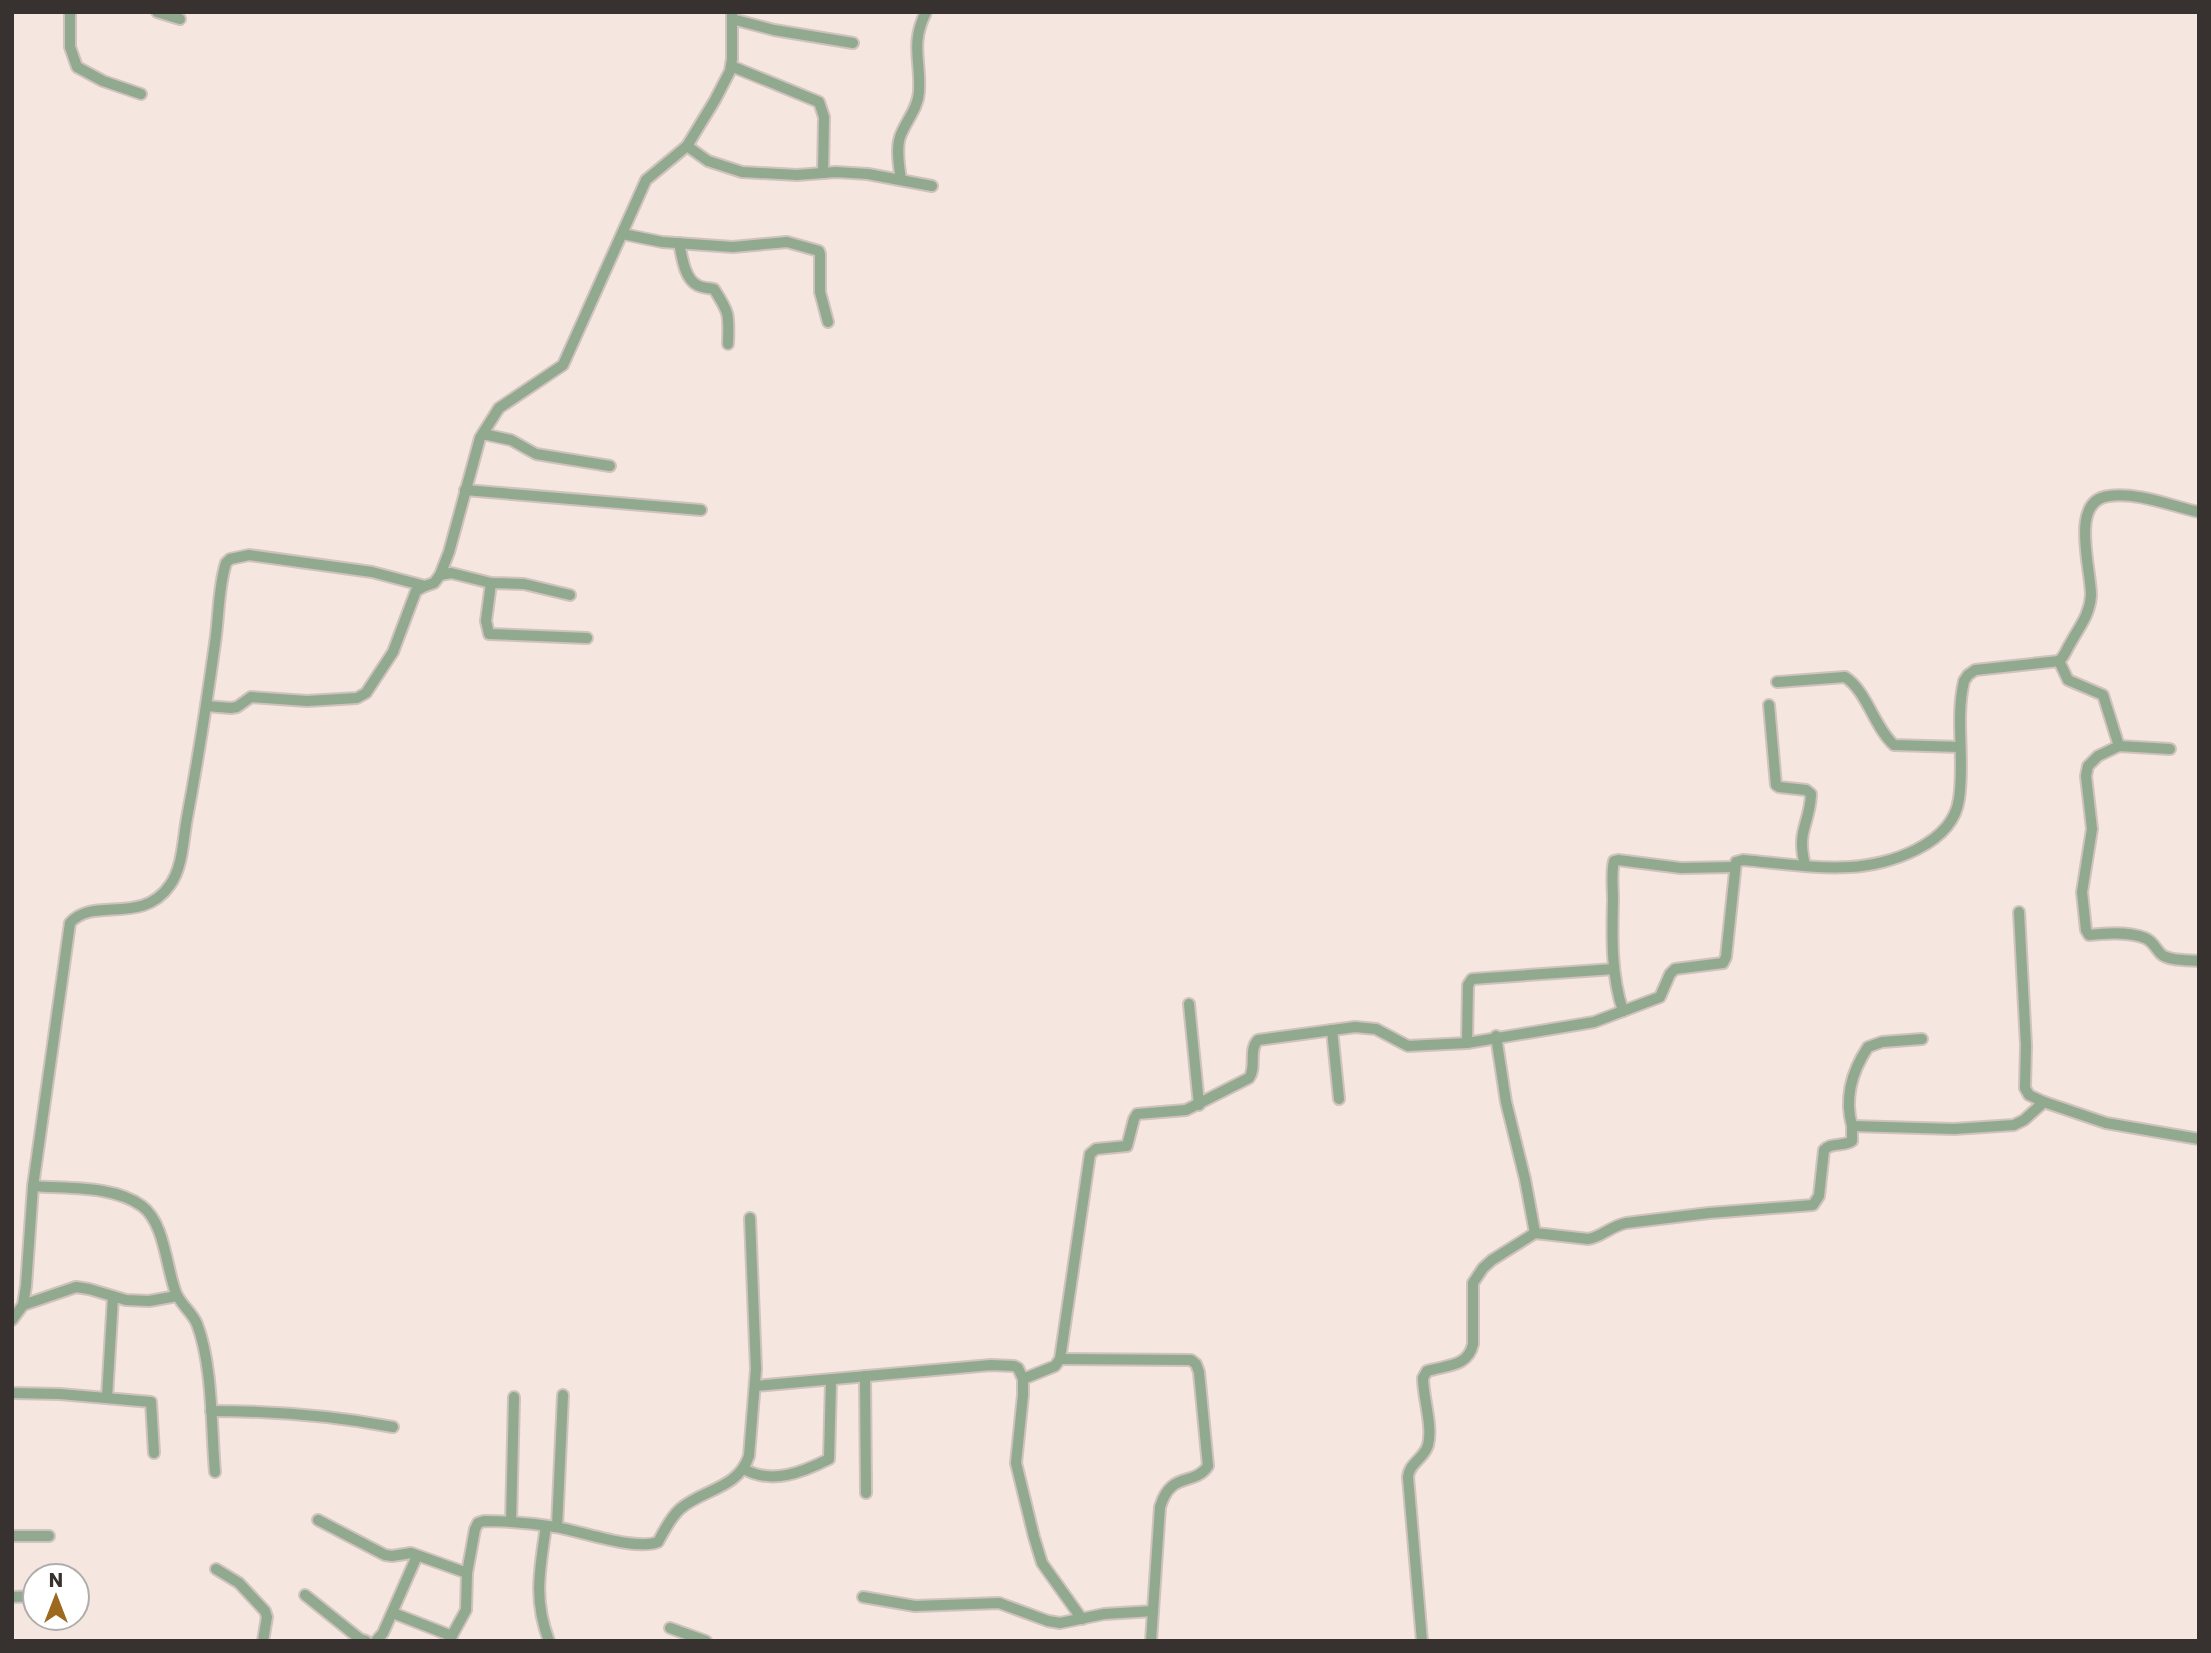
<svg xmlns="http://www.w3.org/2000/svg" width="2211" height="1653" viewBox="0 0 2211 1653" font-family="Poppins,sans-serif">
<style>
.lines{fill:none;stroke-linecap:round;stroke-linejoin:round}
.minor-casing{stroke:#d0c2bd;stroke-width:14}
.minor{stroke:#90a98f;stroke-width:10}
</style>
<rect width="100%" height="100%" fill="#f6e6e0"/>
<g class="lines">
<defs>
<g id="minor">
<polyline points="70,12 70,47 77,67 103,81 141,94"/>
<polyline points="157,12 180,19"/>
<polyline points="732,19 774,30 853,43"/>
<polyline points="731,66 819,102 824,117 823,173"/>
<polyline points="687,146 708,161 742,172 797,175 836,172 868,174 932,186"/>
<path d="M 901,180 C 899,167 896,149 900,137 C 905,122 918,109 919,92 C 921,60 910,44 926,12"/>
<polyline points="623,234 662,242 733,247 787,242 819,251 820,254 820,292 828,322"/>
<path d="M 679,243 C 682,256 684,278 697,285 C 701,288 710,288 714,289 C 730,314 729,314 728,344"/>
<polyline points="483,434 511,440 536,454 610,466"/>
<polyline points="465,490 701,510"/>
<polyline points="440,575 451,573 491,583 524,584 570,595"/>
<polyline points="491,583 486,621 489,634 587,638"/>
<polyline points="2059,661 2068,680 2103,695 2119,746"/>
<path d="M 1777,682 L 1845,677 C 1867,691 1874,727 1894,745 L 1960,747"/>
<path d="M 1769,705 L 1776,785 L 1779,787 L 1806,790 L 1811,794 C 1810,824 1796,830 1805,865"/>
<polyline points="206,706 231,708 237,707 251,697 307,701 357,698 366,693 393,652 416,591 425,586"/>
<path d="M 2170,749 L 2119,746 L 2098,756 L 2088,766 L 2086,776 L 2092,829 L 2082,892 L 2086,930 L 2089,935 C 2105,933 2130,932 2145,938 C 2153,941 2155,948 2161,954 C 2168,961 2189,960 2199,961"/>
<polyline points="2019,912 2026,1045 2025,1088 2029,1095 2044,1102"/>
<polyline points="1189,1004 1199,1105"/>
<path d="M 1623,1011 C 1611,975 1612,937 1613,900 C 1613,887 1611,873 1614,861 L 1618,860 L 1681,868 L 1734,867"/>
<polyline points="1332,1030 1339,1099"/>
<polyline points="1496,1036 1506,1102 1525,1179 1535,1233"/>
<polyline points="1467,1043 1468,985 1472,979 1614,969"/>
<path d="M 1852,1126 C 1844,1097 1852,1071 1868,1047 L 1882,1042 L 1922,1039"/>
<path d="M 33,1186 C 67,1189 113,1185 142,1206 C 165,1223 166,1268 176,1293 C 181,1305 192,1312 197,1324 C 213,1366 211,1427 215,1472"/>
<polyline points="23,1305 76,1287 89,1289 126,1300 149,1301 177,1296"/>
<path d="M 12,1320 L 23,1305 L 26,1286 L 33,1186 L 70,923 C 93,896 142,926 170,885 C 183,867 183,839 187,818 C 198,760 207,701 215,643 C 219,617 218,588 226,563 L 230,559 L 249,555 L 372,572 L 425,586 L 434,583 L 440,575 L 449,552 L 480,438 L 499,408 L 563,365 L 646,180 L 687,146 L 715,100 L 730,71 L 732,59 L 732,12"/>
<path d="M 1060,1359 L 1191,1360 L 1196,1364 L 1199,1372 L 1208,1466 C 1194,1487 1171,1470 1160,1507 L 1151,1641"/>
<polyline points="865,1376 866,1493"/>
<path d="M 1023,1379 L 1055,1366 L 1060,1359 L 1090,1154 L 1096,1149 L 1127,1146 L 1134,1119 L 1137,1114 L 1186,1110 L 1249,1078 C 1257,1067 1248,1050 1258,1040 L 1355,1027 L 1376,1029 L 1408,1046 L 1467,1043 L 1594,1022 L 1660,997 L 1670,974 L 1675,969 L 1723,963 L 1726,957 L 1736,862 L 1743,860 C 1778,863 1814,869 1850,867 C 1890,865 1953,844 1959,799 C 1965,760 1955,719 1964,681 L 1968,675 L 1975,670 L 2059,661 C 2065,656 2066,650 2070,644 C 2079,627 2090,615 2091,595 C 2091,568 2069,500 2109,496 C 2138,492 2171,506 2199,512"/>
<polyline points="755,1386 991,1365 1014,1366 1018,1368 1023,1379 1023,1395 1016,1463 1034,1537 1042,1563 1082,1619"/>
<polyline points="12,1393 60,1394 151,1402 154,1453"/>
<polyline points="107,1397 113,1297"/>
<path d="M 211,1411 C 275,1411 330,1415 393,1427"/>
<path d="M 744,1469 C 772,1485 803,1472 829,1459 L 831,1381"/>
<polyline points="318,1520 385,1555 392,1556 411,1553 467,1573"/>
<polyline points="511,1522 514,1397"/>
<path d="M 546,1526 C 540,1569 533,1599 549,1641"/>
<polyline points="557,1527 563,1395"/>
<polyline points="12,1536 49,1536"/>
<polyline points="216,1569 239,1583 265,1611 267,1617 263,1641"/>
<polyline points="305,1595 360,1639 366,1641"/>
<polyline points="12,1597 35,1596"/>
<polyline points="863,1597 915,1606 999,1603 1048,1621 1060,1623 1104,1614 1153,1611"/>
<polyline points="393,1613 452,1636"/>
<polyline points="670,1628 706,1641"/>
<polyline points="376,1641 383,1633 417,1556"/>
<path d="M 449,1641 L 466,1610 L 467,1573 L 475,1529 L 478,1523 L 484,1521 C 508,1521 532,1523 555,1527 C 582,1531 634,1551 658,1542 C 664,1531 670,1518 680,1509 C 703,1489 738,1489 749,1456 L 756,1369 L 750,1218"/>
<path d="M 1422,1641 L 1408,1477 C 1409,1463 1424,1459 1428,1445 C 1433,1426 1423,1398 1423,1378 L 1427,1371 C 1447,1365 1468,1367 1473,1344 L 1473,1283 L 1483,1268 L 1492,1260 L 1535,1233 L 1588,1239 C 1602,1237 1611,1226 1626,1223 L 1709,1213 L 1813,1205 L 1819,1196 L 1824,1150 C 1831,1142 1843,1147 1852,1141 L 1852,1126 L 1954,1129 L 2014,1125 L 2024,1120 L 2044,1102 L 2106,1123 L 2199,1139"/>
</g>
</defs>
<!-- minor casing -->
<use href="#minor" class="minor-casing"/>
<!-- minor -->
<use href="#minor" class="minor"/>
</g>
<!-- border -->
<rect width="2211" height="1653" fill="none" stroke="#37312f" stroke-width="28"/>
<!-- north arrow -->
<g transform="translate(56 1597)"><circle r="33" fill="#ffffff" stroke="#afadac" stroke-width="2"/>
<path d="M0-5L12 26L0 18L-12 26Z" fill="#9c691f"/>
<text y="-10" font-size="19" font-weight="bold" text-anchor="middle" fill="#37312f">N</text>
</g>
</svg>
